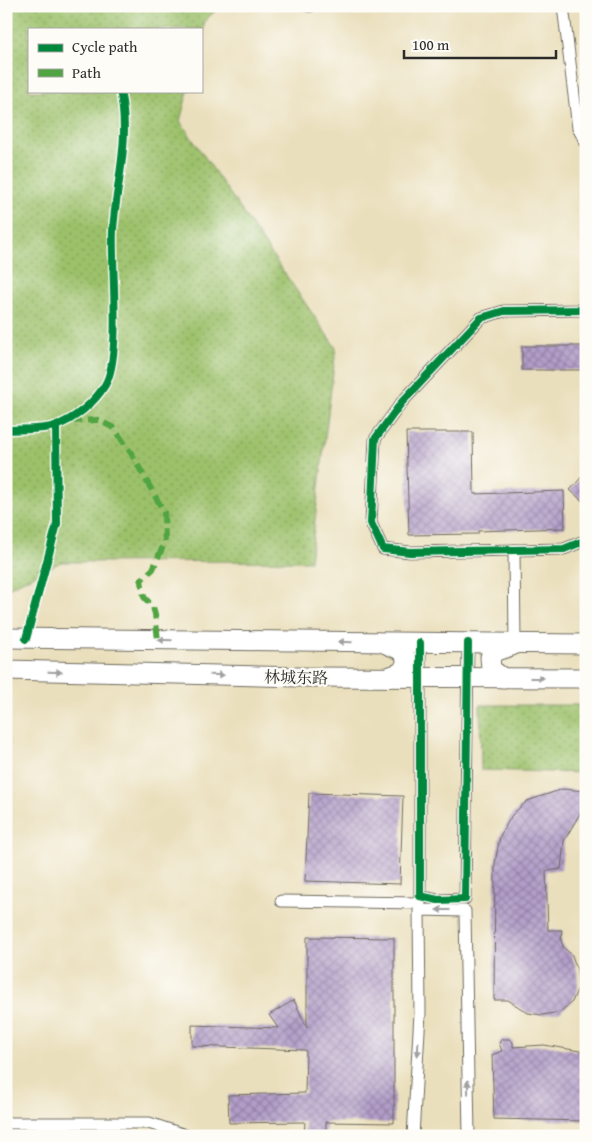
<svg xmlns="http://www.w3.org/2000/svg" width="592" height="1142" viewBox="0 0 592 1142" font-family="'Gentium Book Plus','Noto Serif SC',serif">
<style>
.grass{fill:url(#grass-dots);stroke:#64764b}
.building{fill:url(#building-cross-hatch)}
.lines{fill:none;stroke-linecap:round;stroke-linejoin:round}
.street-casing{stroke:#6e6a5e;stroke-width:13}
.primary-casing{stroke:#6e6a5e;stroke-width:21}
.street{stroke:#fff;stroke-width:11}
.primary{stroke:#fff;stroke-width:19}
.quiet{stroke:#51a443;stroke-width:6;stroke-dasharray:12 6;stroke-linecap:butt}
.cycleway-casing{stroke:#fdfcf7;stroke-width:11}
.cycleway{stroke:#00873e;stroke-width:8}
.oneway{fill:#a0a0a0}
.labels{text-anchor:middle;dominant-baseline:central;stroke-width:4.5;stroke-linejoin:round;paint-order:stroke}
.street-label{font-size:16px;fill:#2b2b2b;stroke:#fdfcf7}
</style>
<defs>
<pattern id="grass-dots" width="8" height="8" patternUnits="userSpaceOnUse" patternTransform="scale(1.25)"><rect width="8" height="8" fill="#9cc16b"/><path d="M2 2h.1M6 6h.1" fill="none" stroke="#7f9d58" stroke-width="1.8" stroke-linecap="round"/></pattern>
<pattern id="building-cross-hatch" width="8" height="8" patternUnits="userSpaceOnUse" patternTransform="scale(1.25)"><rect width="8" height="8" fill="#b29dc9"/><path d="M0 0l8 8M0 8l8-8" fill="none" stroke="#9180a3"/></pattern>
</defs>
<rect width="100%" height="100%" fill="#fdfcf7"/>
<filter id="ink" filterUnits="userSpaceOnUse"><feTurbulence type="fractalNoise" baseFrequency=".02" numOctaves="2"/><feDisplacementMap in="SourceGraphic" scale="10" xChannelSelector="R" yChannelSelector="G"/><feConvolveMatrix kernelMatrix="1 2 1 2 8 2 1 2 1" color-interpolation-filters="sRGB"/></filter>
<filter id="wash" filterUnits="userSpaceOnUse"><feTurbulence type="fractalNoise" baseFrequency=".0096" numOctaves="4" result="noise"/><feDisplacementMap in="SourceGraphic" scale="20" xChannelSelector="R" yChannelSelector="G"/><feGaussianBlur stdDeviation="1.12" result="paint"/><feColorMatrix in="noise" values="0 0 0 0 0 0 0 0 0 0 0 0 0 0 0 0 0 1.4 0 .05"/><feComposite in="paint" operator="in"/></filter>
<g filter="url(#wash)">
<rect width="100%" height="100%" fill="#eadfbc"/>
<!-- grass -->
<g class="grass">
<polygon points="6,6 220,6 205,21 201,38 201,29 29,29 29,91 188,91 180,121 336,348 310,561 61,562 6,589"/>
<polygon points="480,705 586,705 586,773 481,770"/>
</g>
<g id="blocks">
<!-- building -->
<g class="building">
<rect x="522" y="346" width="64" height="24"/>
<polygon points="406,432 473,432 474,494 564,491 565,528 478,531 478,534 409,535"/>
<polygon points="586,472 586,504 570,490"/>
<polygon points="563,789 586,791 586,803 564,841 561,869 546,871 548,930 562,930 561,941 564,948 572,955 577,970 578,988 572,1002 560,1012 542,1015 528,1013 508,1000 494,1000 495,863 500,836 512,815 527,801"/>
<polygon points="309,793 403,796 400,884 305,881"/>
<polygon points="307,937 394,938 394,1123 326,1122 326,1136 304,1136 305,1122 229,1123 228,1095 305,1093 306,1050 192,1046 192,1025 278,1028 269,1015 294,1000 307,1028"/>
<polygon points="502,1039 509,1039 513,1042 513,1047 544,1045 586,1052 586,1121 494,1119 492,1055 502,1051 499,1043"/>
</g>
</g>
</g>
<g filter="url(#ink)">
<use href="#blocks" fill-opacity="0" stroke="#6e6a5e" stroke-width="1"/>
<g class="lines">
<defs>
<g id="street">
<polyline points="308,6 311,6"/>
<polyline points="563,6 578,128 586,143"/>
<polyline points="586,310 504,311 481,318 402,402 375,439 371,523 383,549 410,552 564,549 586,540"/>
<polyline points="514,550 515,644"/>
<polyline points="420,643 420,896 438,900 465,899 468,643"/>
<polyline points="281,901 420,903"/>
<polyline points="6,1123 149,1123 188,1136"/>
<polyline points="380,1136 394,1136"/>
<polyline points="413,1136 420,1013 419,910 465,911 469,1136"/>
</g>
<g id="primary">
<polyline points="6,638 586,644"/>
<polyline points="386,644 403,651 407,661 402,672 388,677"/>
<polyline points="6,670 299,677 586,678"/>
<polyline points="503,678 491,669 490,657 496,651 512,646"/>
</g>
</defs>
<!-- street casing -->
<use href="#street" class="street-casing"/>
<!-- primary casing -->
<use href="#primary" class="primary-casing"/>
<!-- street -->
<use href="#street" class="street"/>
<!-- primary -->
<use href="#primary" class="primary"/>
<!-- quiet -->
<polyline class="quiet" points="69,421 98,420 114,428 131,453 164,512 165,542 153,569 141,580 144,597 153,607 155,614 158,640"/>
<defs>
<g id="cycleway">
<polyline points="586,310 504,311 481,318 402,402 375,439 371,523 383,549 410,552 564,549 586,540"/>
<path d="M 6,430 C 22,429 41,430 55,426 C 74,420 95,402 105,385 C 122,357 111,268 113,231 C 116,182 131,141 120,91"/>
<polyline points="26,639 57,524 56,426"/>
<polyline points="420,643 420,896 438,900 465,899 468,643"/>
</g>
</defs>
<!-- cycleway casing -->
<use href="#cycleway" class="cycleway-casing"/>
<!-- cycleway -->
<use href="#cycleway" class="cycleway"/>
</g>
<!-- one-way arrows -->
<defs><path id="oneway-solid" d="M-6-.8H1V-3.2L6.5 0L1 3.2V.8H-6Z" transform="scale(1.25)"/></defs>
<g class="oneway">
<use href="#oneway-solid" transform="translate(165 640) rotate(-179)"/>
<use href="#oneway-solid" transform="translate(345 642) rotate(-179)"/>
<use href="#oneway-solid" transform="translate(55 672) rotate(1)"/>
<use href="#oneway-solid" transform="translate(217 675) rotate(1)"/>
<use href="#oneway-solid" transform="translate(537 678)"/>
<use href="#oneway-solid" transform="translate(443 910) rotate(180)"/>
<use href="#oneway-solid" transform="translate(418 1049) rotate(93)"/>
<use href="#oneway-solid" transform="translate(468 1087) rotate(-91)"/>
</g>
</g>
<g class="labels">
<!-- street labels -->
<g class="street-label">
<text transform="translate(296 677) rotate(1)">林城东路</text>
</g>
</g>
<!-- margin -->
<rect width="592" height="1142" fill="none" stroke="#fdfcf7" stroke-width="25"/>
<!-- legend -->
<rect x="28" y="28" width="175" height="65" fill="#fdfcf7" stroke="#a9a8a5"/>
<rect x="38" y="44" width="25" height="8" fill="#00873e" stroke="#a9a8a5"/>
<text x="72" y="52" font-size="15" fill="#2b2b2b">Cycle path</text>
<rect x="38" y="69" width="25" height="8" fill="#51a443" stroke="#a9a8a5"/>
<text x="72" y="78" font-size="15" fill="#2b2b2b">Path</text>
<!-- scale -->
<path d="M404 50v8h152v-8" fill="none" stroke="#2b2b2b" stroke-width="2.5"/>
<text x="412" y="50" font-size="15" fill="#2b2b2b" stroke="#fdfcf7" stroke-width="4" paint-order="stroke">100 m</text>
</svg>
